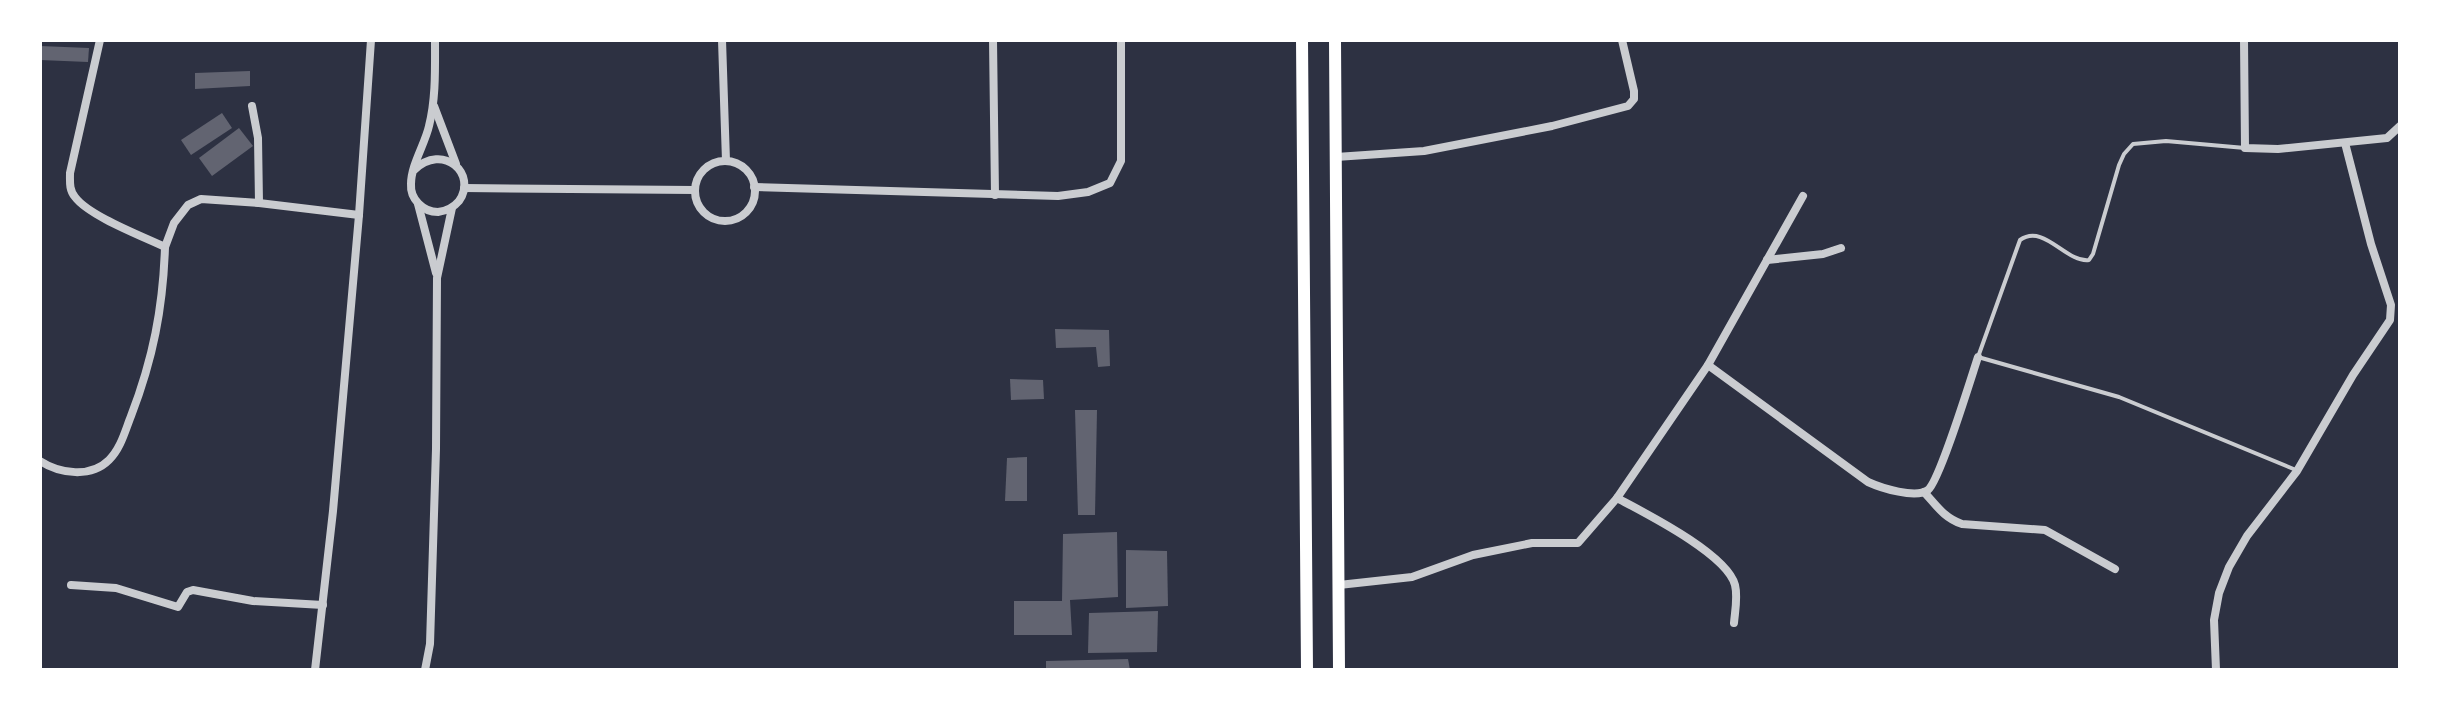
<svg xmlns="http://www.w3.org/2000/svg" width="2440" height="710" viewBox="0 0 2440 710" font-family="Literata,serif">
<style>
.building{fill:#626471}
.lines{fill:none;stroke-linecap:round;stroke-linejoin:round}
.service{stroke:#caccd0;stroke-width:4}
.minor{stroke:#caccd0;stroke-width:8}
.primary{stroke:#fff;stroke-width:12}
</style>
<rect width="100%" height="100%" fill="#2d3142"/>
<!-- building -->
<g class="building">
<polygon points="40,46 89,48 88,62 40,60"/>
<polygon points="250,71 250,86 195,89 195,73"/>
<polygon points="222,113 232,128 191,155 181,140"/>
<polygon points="239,128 253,146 212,176 199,158"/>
<polygon points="1055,329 1109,330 1110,366 1098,367 1096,347 1056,348"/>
<polygon points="1010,379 1043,380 1044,399 1011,400"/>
<polygon points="1075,410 1097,410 1095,515 1078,515"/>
<polygon points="1027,457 1027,501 1005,501 1007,458"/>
<polygon points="1117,532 1118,597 1070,600 1072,635 1014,635 1014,601 1062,601 1063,534"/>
<polygon points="1126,550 1167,551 1168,606 1126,608"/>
<polygon points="1158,611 1157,652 1088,653 1089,613"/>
<polygon points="1128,659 1130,670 1046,670 1046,661"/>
</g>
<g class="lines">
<!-- service -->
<path class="service" d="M 2245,148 L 2166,141 L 2133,144 L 2124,154 L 2119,165 L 2093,254 L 2089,260 C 2066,263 2044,223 2020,240 L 1978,357 L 2119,397 L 2296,470"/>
<!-- minor -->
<g class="minor">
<polyline points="722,40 726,161"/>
<polyline points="993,40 995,195"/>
<polyline points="2244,40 2245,148 2278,149 2387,138 2400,126"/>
<polyline points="252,106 258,138 259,203"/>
<polyline points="434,106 456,164"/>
<polyline points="1336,157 1424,151 1552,126 1628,106 1634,99 1634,91 1622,40"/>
<circle cx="725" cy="191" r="30"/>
<path d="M 414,170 C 443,142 478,174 459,201 C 454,207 446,211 438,212 C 423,212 410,199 411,184 C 411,165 425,144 429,126 C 436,98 435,69 435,40"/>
<polyline points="754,187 1058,196 1088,192 1110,183 1121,161 1121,40"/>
<polyline points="464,188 695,190"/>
<polyline points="418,204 436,273"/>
<polyline points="165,247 174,223 188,205 201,199 259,203 359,215"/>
<polyline points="1767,260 1823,254 1841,248"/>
<polyline points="1708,365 1803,196"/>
<path d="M 40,461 C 60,474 91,478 109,460 C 121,448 125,431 131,416 C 153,359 163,308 165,247 C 142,236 89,216 75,197 C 69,190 70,182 70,173 L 100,40"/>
<path d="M 1924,492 C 1936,505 1944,518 1962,524 L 2045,530 L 2115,569"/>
<path d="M 1617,498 C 1645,513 1727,554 1735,585 C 1738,597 1735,611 1734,623"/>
<polyline points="71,585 116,588 178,607 187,592 193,590 253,601 323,605"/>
<path d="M 1339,585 L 1412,577 L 1473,555 L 1532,543 L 1578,543 L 1617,498 L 1708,365 L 1868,482 C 1881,488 1916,499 1928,490 C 1940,480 1971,378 1978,357"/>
<polyline points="315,670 333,511 359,215 371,40"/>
<polyline points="425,670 430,644 436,449 437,278 452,208"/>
<polyline points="2216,670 2214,620 2219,593 2229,567 2247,536 2297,471 2353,375 2390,320 2391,305 2371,244 2345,143"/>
</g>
<!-- primary -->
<g class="primary">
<polyline points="1302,40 1307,670"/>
<polyline points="1335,40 1339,670"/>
</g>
</g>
<!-- border -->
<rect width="2440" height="710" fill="none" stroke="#ffffff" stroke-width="84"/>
</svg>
